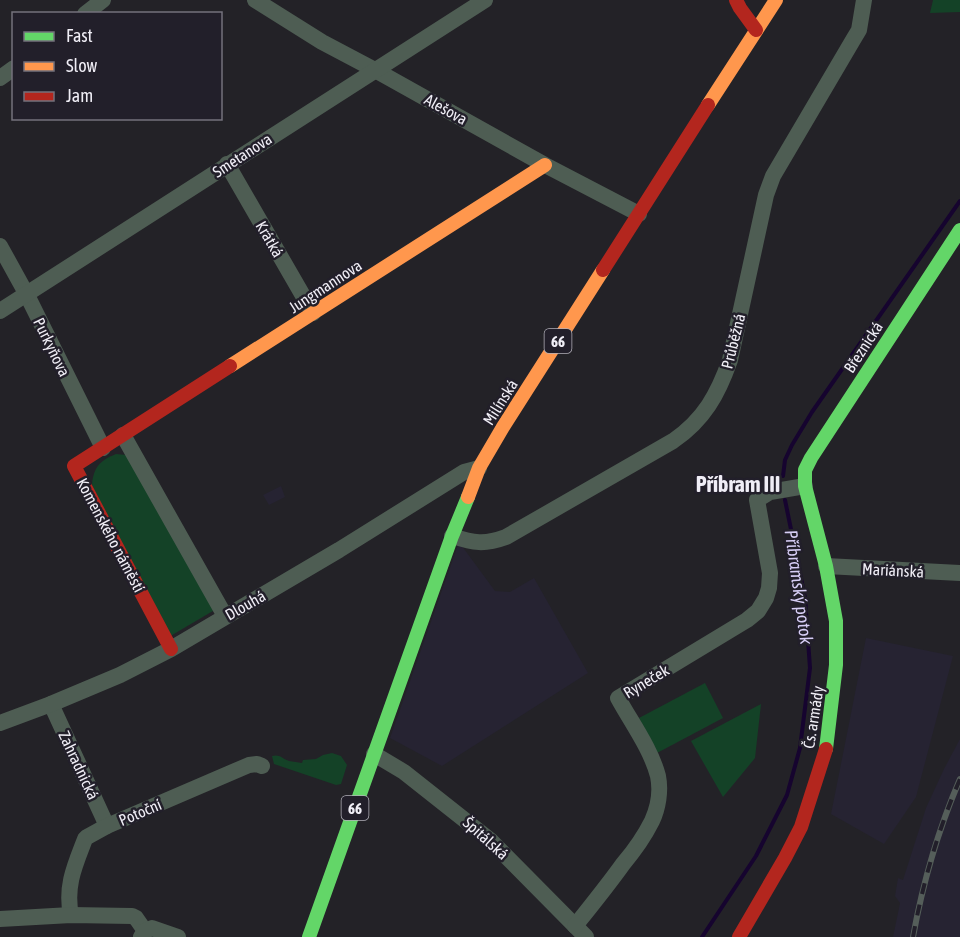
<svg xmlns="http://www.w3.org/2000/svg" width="960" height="937" viewBox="0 0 960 937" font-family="'Asap Condensed',sans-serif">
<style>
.built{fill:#262332}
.green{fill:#144227}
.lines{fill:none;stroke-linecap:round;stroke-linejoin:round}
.stream{stroke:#16042f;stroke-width:4}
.street{stroke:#4e5d53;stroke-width:16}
.fast{stroke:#63d668;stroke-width:14}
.slow{stroke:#ff974d;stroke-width:14}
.jam{stroke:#b3261e;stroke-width:14}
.rail-casing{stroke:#555e5a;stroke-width:6}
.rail{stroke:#221f2a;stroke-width:4;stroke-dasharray:11;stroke-linecap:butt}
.labels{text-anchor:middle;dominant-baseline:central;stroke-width:5;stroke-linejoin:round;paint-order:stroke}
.shield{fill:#221f2a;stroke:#b2b0b9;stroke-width:1.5}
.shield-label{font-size:15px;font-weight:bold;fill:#f0eef6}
.street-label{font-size:16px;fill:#f0eef6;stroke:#221f2a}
.water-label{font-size:18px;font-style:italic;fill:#d6cdf5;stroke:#221f2a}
.district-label{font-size:22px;font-weight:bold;fill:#f0eef6;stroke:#221f2a}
</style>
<rect width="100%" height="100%" fill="#232227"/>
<!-- built -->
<g class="built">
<polygon points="281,486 285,497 269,505 263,495"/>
<polygon points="459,542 495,591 510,592 534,578 588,673 442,766 390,738"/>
<polygon points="866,638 953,656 916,797 884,844 831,814"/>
<polygon points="960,739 960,937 893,937 900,903 895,896 898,878 903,880 926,808 944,769"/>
</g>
<!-- green -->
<g class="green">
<polygon points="933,0 960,0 960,12 930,13"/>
<path d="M 116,454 L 126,455 L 218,608 L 167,638 L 92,485 C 93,467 101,460 116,454 Z"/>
<polygon points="705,683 723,718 657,753 639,718"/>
<polygon points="761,704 755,758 723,797 691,741"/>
<path d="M 332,753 L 341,756 L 347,765 L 341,784 L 336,785 L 274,764 L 272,756 C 280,754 281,758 289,761 C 293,762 298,762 302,763 L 303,760 L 316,759 L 323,755 Z"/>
</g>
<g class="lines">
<!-- stream -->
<g class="stream">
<polyline points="783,476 785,460 792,445 812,412 960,201"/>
<polyline points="702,937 756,856 787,795 800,748 810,668 805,598 785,500"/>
</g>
<!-- street -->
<g class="street">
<polyline points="255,0 322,42 375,70 545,165 639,214"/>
<polyline points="85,14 103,0"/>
<polyline points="0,78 14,68"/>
<polyline points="227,164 313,313"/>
<polyline points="0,246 27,295 103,448"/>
<polyline points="0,311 485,0"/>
<polyline points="123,435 225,616"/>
<path d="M 452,536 C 474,543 484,545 506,537 L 673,441 C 704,420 718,394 730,360 L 766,195 L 773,176 L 853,40 L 859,30 L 864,0"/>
<polyline points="826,566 960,573"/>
<polyline points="51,704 107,826"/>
<polyline points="0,723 51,704 120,675 171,649 339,550 464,472 479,468"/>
<polyline points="374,754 404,772 490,840 586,937"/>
<path d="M 71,915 C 65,886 75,865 85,839 L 87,837 L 107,826 L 249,765 L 257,764 L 262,766"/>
<polyline points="0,919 71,915 132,916 136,918 145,931"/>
<path d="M 575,926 C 591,906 608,885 623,864 C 634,851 644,837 652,821 C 658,808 661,791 658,776 C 651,749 631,722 618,698 L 747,620 L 758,611 L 766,598 L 769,588 L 770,573 L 757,500 L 770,492 L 805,486"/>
<polyline points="141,937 145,931 152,928 178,937"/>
</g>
<!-- fast -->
<g class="fast">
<polyline points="826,749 836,665 836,621 826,566 805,486 805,470 811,458 960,230"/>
<polyline points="309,937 452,536 468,497"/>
</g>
<!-- slow -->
<g class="slow">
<polyline points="708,105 776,0"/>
<polyline points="230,366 545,165"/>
<polyline points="468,497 479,468 503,427 603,270"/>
</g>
<!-- jam -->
<g class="jam">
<polyline points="736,0 740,8 756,30"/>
<polyline points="603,270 708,105"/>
<polyline points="171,649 74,466 230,366"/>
<polyline points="739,937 785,858 801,827 826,749"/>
</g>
<defs>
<path id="rail" d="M 913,937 C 923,882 938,830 960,779"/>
</defs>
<!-- rail casing -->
<use href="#rail" class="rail-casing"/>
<!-- rail -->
<use href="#rail" class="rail"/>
</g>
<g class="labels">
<!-- shield labels -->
<g class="shield">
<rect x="544.5" y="329" width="27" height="24" rx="4.5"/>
<rect x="341.5" y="796" width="27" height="24" rx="4.5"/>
</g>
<g class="shield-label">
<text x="558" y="341">66</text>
<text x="355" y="808">66</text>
</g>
<!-- street labels -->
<g class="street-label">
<text transform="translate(446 109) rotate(29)">Alešova</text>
<text transform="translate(242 155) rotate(-33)">Smetanova</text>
<text transform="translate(270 239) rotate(60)">Krátká</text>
<text transform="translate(325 286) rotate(-33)">Jungmannova</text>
<text transform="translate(733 341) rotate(-76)">Průběžná</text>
<text transform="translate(52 347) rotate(64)">Purkyňova</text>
<text transform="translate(863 347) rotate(-57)">Březnická</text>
<text transform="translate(500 402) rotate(-58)">Milínská</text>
<text transform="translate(111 535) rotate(62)">Komenského náměstí</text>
<text transform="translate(893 570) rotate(3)">Mariánská</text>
<text transform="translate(245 605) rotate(-30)">Dlouhá</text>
<text transform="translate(646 681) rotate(-31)">Ryneček</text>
<text transform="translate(813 717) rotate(-81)">Čs. armády</text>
<text transform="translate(79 765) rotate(65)">Zahradnická</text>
<text transform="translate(140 812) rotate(-23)">Potoční</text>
<text transform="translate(486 838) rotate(42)">Špitálská</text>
</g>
<!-- water labels -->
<g class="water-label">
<text transform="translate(799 587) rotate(82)">Příbramský potok</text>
</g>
<!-- district labels -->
<g class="district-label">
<text x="738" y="484">Příbram III</text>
</g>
</g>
<!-- legend -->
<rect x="12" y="12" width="210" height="108" fill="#221f2a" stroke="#74727c" stroke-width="1.5"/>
<rect x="24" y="32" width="30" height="9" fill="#63d668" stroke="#74727c" stroke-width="1.5"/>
<text x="66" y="42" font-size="18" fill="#f0eef6">Fast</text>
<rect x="24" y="62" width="30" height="9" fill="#ff974d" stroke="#74727c" stroke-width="1.5"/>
<text x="66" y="72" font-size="18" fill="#f0eef6">Slow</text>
<rect x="24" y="92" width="30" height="9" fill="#b3261e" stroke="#74727c" stroke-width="1.5"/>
<text x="66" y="102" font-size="18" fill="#f0eef6">Jam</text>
</svg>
